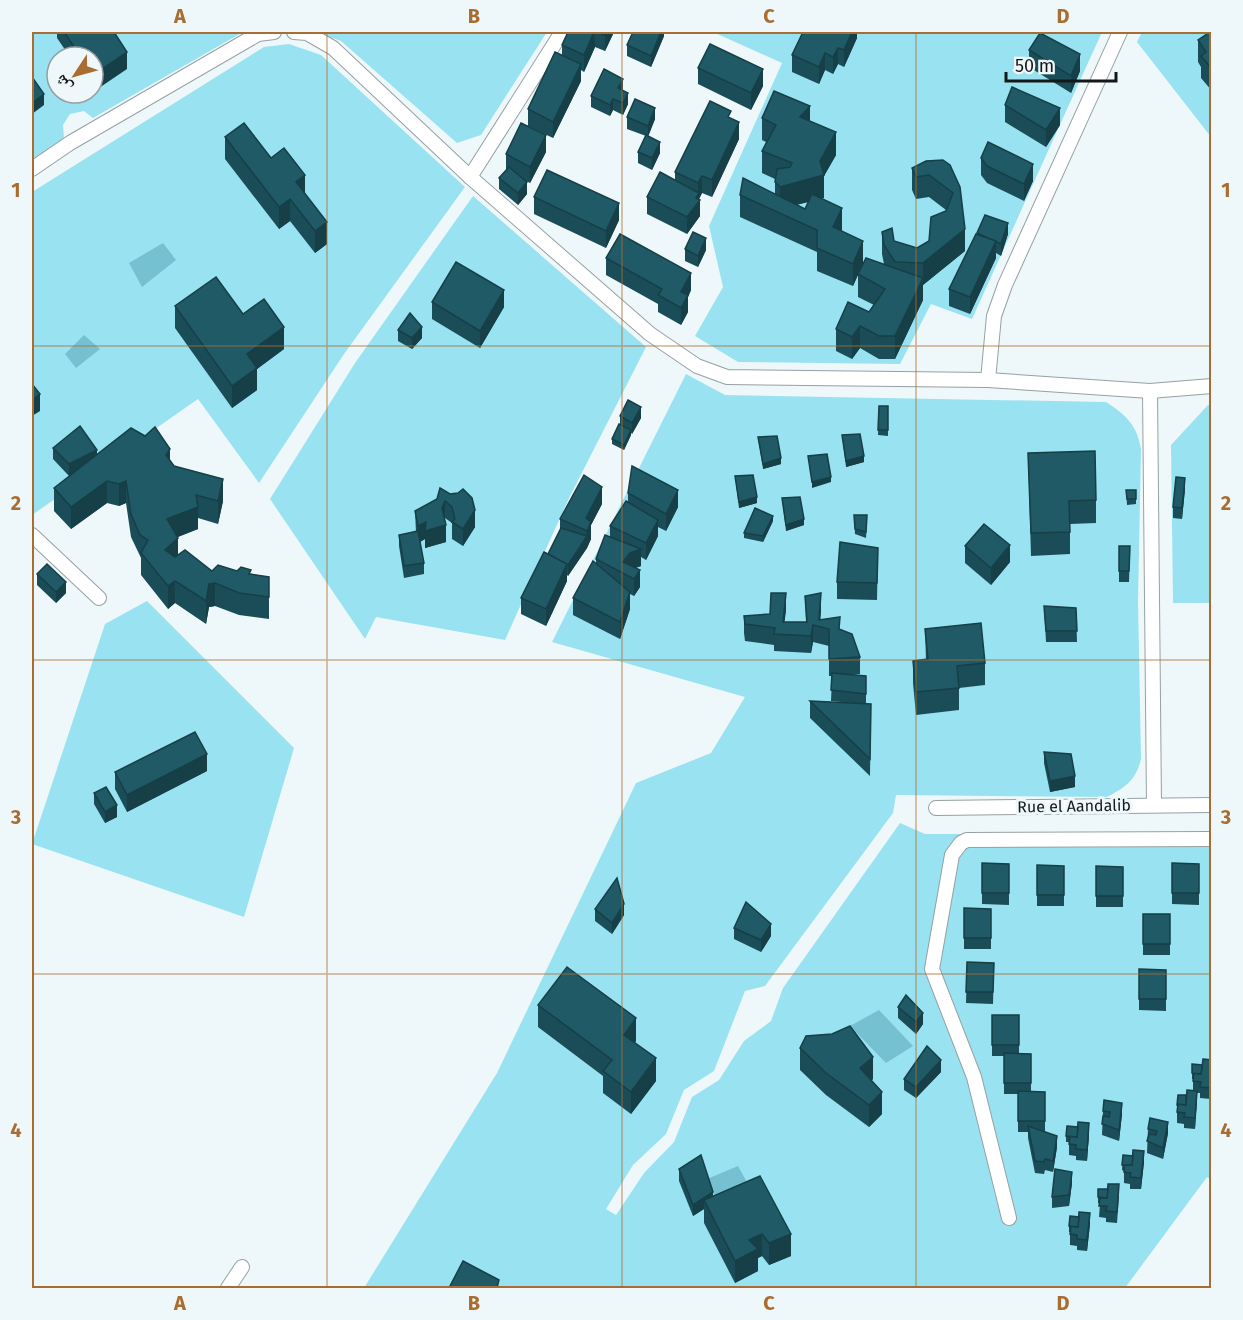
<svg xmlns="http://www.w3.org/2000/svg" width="1243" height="1320" viewBox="0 0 1243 1320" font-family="'Fira Sans','Noto Naskh Arabic',sans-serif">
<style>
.green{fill:#99e2f1;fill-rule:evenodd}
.water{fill:#75c1d1}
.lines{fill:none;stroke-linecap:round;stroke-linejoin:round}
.minor-casing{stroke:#97a0a2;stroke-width:16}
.minor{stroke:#fff;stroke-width:14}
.wall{fill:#1b4d58;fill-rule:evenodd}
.shaded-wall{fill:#163f47}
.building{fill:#1f5a66;stroke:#163f47;stroke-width:1.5}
.grid{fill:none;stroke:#aa6d31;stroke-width:1.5;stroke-opacity:0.55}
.labels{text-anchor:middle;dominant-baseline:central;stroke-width:6;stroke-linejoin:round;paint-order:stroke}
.street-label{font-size:16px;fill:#141819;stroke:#eef8fb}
.neatline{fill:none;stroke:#aa6d31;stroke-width:2}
.grid-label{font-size:20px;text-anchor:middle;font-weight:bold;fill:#aa6d31}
</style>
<rect width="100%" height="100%" fill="#eef8fb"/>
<!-- green -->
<g class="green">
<path d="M 32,32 L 243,32 L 93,118 L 84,111 L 70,114 L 63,125 L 64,139 L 32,161 ZM 57,57 L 93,57 L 93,93 L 57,93 Z"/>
<polygon points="315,32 547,32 481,135 457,143 341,41"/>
<polygon points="713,32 1102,32 972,319 931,304 900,364 738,362 695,336 723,287 709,226 782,63"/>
<polygon points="1142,32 1211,32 1211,137 1137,42"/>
<polygon points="289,44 321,55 465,187 344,354 259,483 198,399 32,515 32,192 264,47"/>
<polygon points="473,196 646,347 569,498 505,640 376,617 365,639 270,499 355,363"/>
<path d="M 686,374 L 725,395 L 1106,402 C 1126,415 1137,425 1141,449 L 1138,601 L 1141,759 C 1136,780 1126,787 1107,797 L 896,795 L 893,813 L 765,986 L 745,991 L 714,1071 L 684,1090 L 666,1134 L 633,1165 L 606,1209 L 616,1215 L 644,1173 L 674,1142 L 692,1097 L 719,1080 L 744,1041 L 771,1021 L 783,988 L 900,823 L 925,834 L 1211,834 L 1211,1180 L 1207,1177 L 1125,1288 L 364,1288 L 497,1073 L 636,783 L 711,753 L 745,697 L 552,642 Z"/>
<polygon points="1208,405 1211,405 1211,603 1173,603 1171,445"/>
<polygon points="147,601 294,748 244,917 32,844 105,624"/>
</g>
<!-- water -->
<g class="water">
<polygon points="163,243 176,260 142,287 129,263"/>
<polygon points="84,335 100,349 76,368 65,354"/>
<polygon points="879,1010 913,1046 886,1063 850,1026"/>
<polygon points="738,1166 749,1186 715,1197 707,1179"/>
</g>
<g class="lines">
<defs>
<g id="minor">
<polyline points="294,32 307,33 333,48 470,177 650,334 697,366 727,377 988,380 1150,391 1212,386"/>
<polyline points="32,169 70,143 258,34 274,32"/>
<polyline points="470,177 562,32"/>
<polyline points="988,380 994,316 1005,285 1120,32"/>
<polyline points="1150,391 1154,805"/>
<polyline points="32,535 99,598"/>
<polyline points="936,808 1212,805"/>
<polyline points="1009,1218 974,1077 932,969 952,855 961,843 967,840 1212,839"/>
<polyline points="228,1288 242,1267"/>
</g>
</defs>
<!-- minor casing -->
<use href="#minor" class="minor-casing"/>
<!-- minor -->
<use href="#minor" class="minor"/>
</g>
<!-- wall -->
<g class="wall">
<polygon points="57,32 114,32 127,69 93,57 70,57 57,38"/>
<polygon points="327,32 337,32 337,34"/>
<polygon points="568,32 614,32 605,51 595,47 584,72 581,70 581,81 553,138 528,126 528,109 562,55 562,45"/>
<polygon points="664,32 664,36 651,67 627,56 627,45"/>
<polygon points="857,32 857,38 844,67 838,64 833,74 825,70 819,84 792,72 792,55"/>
<polygon points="1212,32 1212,91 1201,78 1201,67 1198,62 1198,40"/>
<polygon points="1029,50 1080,71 1071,93 1029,67"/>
<polygon points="698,68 763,86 751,110 698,84"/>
<polygon points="623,90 628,104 623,115 613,110 610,116 591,107 591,96"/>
<polygon points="1005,105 1060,125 1046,147 1005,122"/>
<polygon points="627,117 655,119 648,136 660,153 652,170 638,163 638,152 646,136 627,129"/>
<path d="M 762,118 L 810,121 L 836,155 L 824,176 L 824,198 L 821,198 L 863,263 L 859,272 L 884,264 L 882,254 L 882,232 L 894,241 L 917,248 L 929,241 L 946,210 L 929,197 L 916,199 L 912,190 L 912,168 L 950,165 L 965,251 L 923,285 L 923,300 L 895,359 L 879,359 L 860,348 L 852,359 L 836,351 L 836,329 L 869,312 L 874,305 L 858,297 L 858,275 L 853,286 L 817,271 L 817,252 L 740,217 L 740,195 L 775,194 L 775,179 L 762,173 L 762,151 L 766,142 L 762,140 ZM 808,202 L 805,209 L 796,205 Z"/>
<polygon points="731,119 739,139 712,197 702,193 699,199 700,216 687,234 647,214 647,197 675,181 675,172"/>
<polygon points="225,137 271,158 305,193 327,244 315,253 290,221 279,229 225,159"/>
<polygon points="546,152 530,183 526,181 527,194 518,205 499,189 499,178 506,171 506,154"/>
<polygon points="981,158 1033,181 1024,201 987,183 981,175"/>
<polygon points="534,197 619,220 606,248 534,214"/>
<polygon points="977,233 1008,234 1001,256 996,253 996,258 970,314 949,306 949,289"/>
<polygon points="685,249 706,250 698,267 685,261"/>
<polygon points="606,258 691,290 688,297 688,312 681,325 658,312 658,304 606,275"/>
<polygon points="432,302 504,307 480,348 432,319"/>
<polygon points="175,306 243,314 284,349 257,369 257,390 232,408 175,328"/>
<polygon points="398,330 422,338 412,349 398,341"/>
<polygon points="879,406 888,406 888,436 878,435"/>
<polygon points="620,416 641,418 632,434 631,433 631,435 624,450 612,444 612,439 620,424"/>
<polygon points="842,435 864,462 846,467"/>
<polygon points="758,437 781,464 763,469"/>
<polygon points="53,448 97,455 170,461 174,466 223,501 218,524 198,518 198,529 178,537 178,555 212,571 237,571 269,577 269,619 239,615 215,606 209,607 206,624 175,603 168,609 141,575 141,558 131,537 126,503 119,506 107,503 71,529 54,511 54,488 72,474 69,476 53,459"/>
<polygon points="1028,453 1096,500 1096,523 1070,524 1070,554 1031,556"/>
<polygon points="735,476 757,503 739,508"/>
<polygon points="440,488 475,527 463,546 452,539 452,523 445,518 444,519 446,542 425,548 425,539 420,542 424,563 424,574 404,578 399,546 399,535 416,532 415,511 437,499"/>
<polygon points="1185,489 1182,519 1173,518 1173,507"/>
<polygon points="1126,490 1136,490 1136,504 1127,505"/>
<polygon points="628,493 678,507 666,531 658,527 658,536 646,560 641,557 641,566 635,568 640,587 634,596 630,594 630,609 620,639 573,615 573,598 596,563 596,559 610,537 610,526 628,502"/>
<polygon points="782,498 804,525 786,531"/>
<polygon points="602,504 591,525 591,539 587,548 568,576 567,575 567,581 546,626 521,614 521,598 548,554 560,530 560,519"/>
<polygon points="854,515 867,521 866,538 855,534"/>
<polygon points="773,521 763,542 744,538 744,533"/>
<polygon points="965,546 1010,562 991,585 965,563"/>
<polygon points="1119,546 1130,546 1129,582 1119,582"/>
<polygon points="878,548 877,600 837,599 837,582"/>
<polygon points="37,574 66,593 56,603 37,585"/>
<polygon points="805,596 821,610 820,619 840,629 860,657 860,674 850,675 866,676 866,704 871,704 870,776 810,718 810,701 852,703 831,701 832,676 829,676 829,646 813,642 811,653 774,651 774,645 745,641 744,633 744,616 770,614 786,610 784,622 806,622"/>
<polygon points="1044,606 1076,608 1077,642 1046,642"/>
<polygon points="925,629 985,663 985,685 959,688 959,710 916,715 913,683 913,661 926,660"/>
<polygon points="1044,752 1075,787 1050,792 1044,763"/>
<polygon points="207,771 127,812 115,789 115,772"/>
<polygon points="94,793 117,817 105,823 94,804"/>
<polygon points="982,863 1009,864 1009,905 982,904"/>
<polygon points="1172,863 1199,864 1199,905 1172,904"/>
<polygon points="1037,865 1064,866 1064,906 1037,906"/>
<polygon points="1096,866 1123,867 1123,907 1096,907"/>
<polygon points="964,908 991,909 991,949 964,949"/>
<polygon points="595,909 624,915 612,934 595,921"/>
<rect x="1143" y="914" width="27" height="41"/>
<polygon points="734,928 771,936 761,952 734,939"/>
<polygon points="967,962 994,963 993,1004 966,1003"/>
<polygon points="1139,969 1166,970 1166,1011 1139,1010"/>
<polygon points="538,1005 636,1041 635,1042 656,1081 631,1114 603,1093 603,1076 538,1027"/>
<polygon points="898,1007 923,1024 916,1034 898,1018"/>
<polygon points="992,1015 1019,1015 1019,1053 1031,1054 1031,1091 1045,1092 1045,1132 1057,1147 1053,1172 1045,1170 1044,1174 1035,1173 1028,1138 1028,1132 1018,1132 1018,1094 1004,1094 1004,1056 992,1056"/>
<polygon points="1210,1020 1212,1021 1212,1033 1210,1032"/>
<polygon points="800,1048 873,1079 871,1081 882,1114 869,1127 826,1095 800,1070"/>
<polygon points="1212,1060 1211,1099 1200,1098 1200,1093 1197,1093 1195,1129 1184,1128 1184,1124 1177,1123 1177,1105 1193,1090 1193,1079 1192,1079 1192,1064 1202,1065"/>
<polygon points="941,1072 916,1098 904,1090 904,1079"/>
<polygon points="1103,1111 1122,1114 1119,1141 1102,1135"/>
<polygon points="1148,1129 1168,1133 1163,1159 1147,1153"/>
<polygon points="1089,1134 1087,1161 1076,1160 1076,1156 1069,1155 1069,1142 1066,1142 1066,1136"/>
<polygon points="1123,1155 1144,1162 1141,1189 1130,1189 1130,1184 1124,1183 1124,1171 1122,1170"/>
<polygon points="679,1169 713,1196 791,1256 769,1265 762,1256 758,1258 758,1271 735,1283 704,1223 704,1209 693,1216 679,1181"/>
<polygon points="1072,1183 1069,1206 1052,1208 1052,1197"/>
<polygon points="1098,1189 1119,1196 1117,1223 1106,1222 1106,1218 1099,1217 1100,1203 1098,1203"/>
<polygon points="1090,1224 1087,1251 1077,1250 1077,1246 1070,1245 1070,1232 1069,1232 1069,1226"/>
</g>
<!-- shaded-wall -->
<g class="shaded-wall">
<polygon points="594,32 595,47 584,72 584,55"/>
<polygon points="607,32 614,32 605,51 605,35"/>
<polygon points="661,32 664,32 664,36 651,67 651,56"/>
<polygon points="852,32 857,32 857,38 844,67 844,50"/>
<polygon points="838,48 838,64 833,74 833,57"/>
<polygon points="127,52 127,69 93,92 93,75"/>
<polygon points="825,53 825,70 819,84 819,67"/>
<polygon points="1080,54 1080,71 1071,93 1071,76"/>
<polygon points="581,64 581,81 553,138 553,122"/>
<polygon points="763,69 763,86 751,110 751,93"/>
<polygon points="623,79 623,90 618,99 618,88"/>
<polygon points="628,93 628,104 623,115 623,103"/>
<polygon points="44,94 44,105 32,114 32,103"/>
<polygon points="613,99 613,110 610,116 610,105"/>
<polygon points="810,106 810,128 800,117"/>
<polygon points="655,108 655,119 648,137 648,126"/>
<polygon points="1060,108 1060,125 1046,147 1046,130"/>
<polygon points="739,122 739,139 712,197 712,180"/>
<polygon points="836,132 836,155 824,176 824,198 780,209 780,187 820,161"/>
<polygon points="546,135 546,152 530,183 530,167"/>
<polygon points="660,142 660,153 652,170 652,158"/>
<polygon points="1033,164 1033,181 1024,201 1024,184"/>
<polygon points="305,175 305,198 296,182"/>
<polygon points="702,176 702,193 699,199 700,200 700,216 687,234 687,217 698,194 698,183"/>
<polygon points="527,182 527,194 518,205 518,193"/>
<polygon points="290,199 290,221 279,229 279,207"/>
<polygon points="619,203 619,220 606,248 606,231"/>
<polygon points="842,208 842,230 833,249 833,227"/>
<polygon points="327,222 327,244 315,253 315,231"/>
<polygon points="1008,223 1008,234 1001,256 1001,244"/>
<polygon points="965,229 965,251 923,285 923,300 895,359 895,336 923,280 923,263"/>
<polygon points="706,238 706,250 698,267 698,256"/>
<polygon points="863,241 863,263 853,286 853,264"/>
<polygon points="996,241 996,258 970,314 970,297"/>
<polygon points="691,273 691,290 688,297 688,312 681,325 681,292"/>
<polygon points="504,290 504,307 480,348 480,331"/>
<polygon points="860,326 860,348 852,359 852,337"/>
<polygon points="284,327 284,349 257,369 257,390 232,408 232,386 247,354"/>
<polygon points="422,327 422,338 412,349 412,338"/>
<polygon points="40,394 40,411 32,416 32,400"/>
<polygon points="641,407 641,418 632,434 632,423"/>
<polygon points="34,420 34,436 32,438 32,421"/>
<polygon points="631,430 631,435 624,450 624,445"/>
<polygon points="170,449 170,471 166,455"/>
<polygon points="97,450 97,461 69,476 69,464"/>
<polygon points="864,456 864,462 846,467 846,461"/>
<polygon points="781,458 781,464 763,469 763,464"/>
<polygon points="831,477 831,482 812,488 812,482"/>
<polygon points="1185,478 1185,489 1182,519 1182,508"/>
<polygon points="223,479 223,501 218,524 218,501"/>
<polygon points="107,481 107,503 71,529 71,507"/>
<polygon points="126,481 126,503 119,506 119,484"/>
<polygon points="602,487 602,504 591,525 591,539 587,548 568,576 568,565 587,536 586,518"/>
<polygon points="678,490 678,507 666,531 666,514"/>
<polygon points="757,497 757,503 739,508 739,502"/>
<polygon points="445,501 445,518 442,525 442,508"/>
<polygon points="198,507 198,529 167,541 167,519"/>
<polygon points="475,510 475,527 463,546 463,529"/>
<polygon points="773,516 773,521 763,542 763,536"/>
<polygon points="804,519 804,525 786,531 786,525"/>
<polygon points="658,520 658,536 646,560 646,543"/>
<polygon points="426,522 446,525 446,542 425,548 425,539 418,543 418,526"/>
<polygon points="178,538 178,560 165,550"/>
<polygon points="1010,545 1010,562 991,585 991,568"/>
<polygon points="641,549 641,566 630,570 623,562 630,553"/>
<polygon points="567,564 567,581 546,626 546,609"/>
<polygon points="640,570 640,587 634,596 634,579"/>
<polygon points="175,581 175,603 168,609 168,586"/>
<polygon points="66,582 66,593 56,603 56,592"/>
<polygon points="215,583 215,606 209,607 206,624 206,601 209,584"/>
<polygon points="630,592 630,609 620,639 620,622"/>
<polygon points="786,593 786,610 783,635 783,622"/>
<polygon points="821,593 821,610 820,627 819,620"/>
<polygon points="813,625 813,642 811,653 811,636"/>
<polygon points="207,754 207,771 127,812 127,795"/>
<polygon points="1075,776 1075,787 1050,792 1050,781"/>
<polygon points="117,805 117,817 105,823 105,812"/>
<polygon points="624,904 624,915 612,934 612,923"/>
<polygon points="771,924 771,936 761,952 761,940"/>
<polygon points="923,1013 923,1024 916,1034 916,1022"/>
<polygon points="636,1018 636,1041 624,1057 624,1035"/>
<polygon points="873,1057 873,1079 860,1090 860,1068"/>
<polygon points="656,1058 656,1081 631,1114 631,1092"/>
<polygon points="941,1060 941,1072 916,1098 916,1087"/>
<polygon points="1197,1091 1197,1102 1195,1129 1195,1118"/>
<polygon points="882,1092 882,1114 869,1127 869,1105"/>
<polygon points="1122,1103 1122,1114 1119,1141 1119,1130"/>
<polygon points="1168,1122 1168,1133 1163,1159 1163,1148"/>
<polygon points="1089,1123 1089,1134 1087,1161 1087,1150"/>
<polygon points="1057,1136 1057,1147 1053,1172 1053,1161"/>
<polygon points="1144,1151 1144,1162 1141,1189 1141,1178"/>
<polygon points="1072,1172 1072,1183 1069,1206 1069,1195"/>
<polygon points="713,1192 713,1203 704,1200 704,1209 693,1216 693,1205"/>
<polygon points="1090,1213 1090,1224 1087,1251 1087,1240"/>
<polygon points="762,1234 762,1256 758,1258 758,1271 735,1283 735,1261 749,1240"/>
<polygon points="791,1234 791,1256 769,1265 769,1243"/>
</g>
<!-- building -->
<g class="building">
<polygon points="64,32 114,32 127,52 93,75 93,57 81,57"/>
<polygon points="568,32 594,32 584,55 562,45"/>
<polygon points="598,32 607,32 605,35"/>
<polygon points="633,32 661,32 651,56 627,45"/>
<polygon points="803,32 852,32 844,50 838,48 833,57 825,53 819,67 792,55"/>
<polygon points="1210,32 1212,32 1212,69 1201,56 1206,52 1198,40"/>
<polygon points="1040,33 1080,54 1071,76 1029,50"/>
<polygon points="710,44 763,69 751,93 698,68"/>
<polygon points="555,52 581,64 553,122 528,109"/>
<polygon points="604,69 623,79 618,88 628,93 623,103 613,99 610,105 591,96"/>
<polygon points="32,77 44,94 32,103"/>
<polygon points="1012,87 1060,108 1046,130 1005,105"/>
<polygon points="774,91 810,106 800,117 836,132 820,161 824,175 780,187 775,182 777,169 790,167 792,163 762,151 776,125 762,118"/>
<polygon points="635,99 655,108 648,126 627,117"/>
<polygon points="710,101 731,111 728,117 739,122 712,180 702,176 698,183 675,172"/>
<polygon points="244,123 271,158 284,148 305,175 296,182 327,222 315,231 290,199 279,207 225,137"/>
<polygon points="521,123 546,135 530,167 506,154"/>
<polygon points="646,135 660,142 652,158 638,152"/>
<polygon points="988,142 1033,164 1024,184 987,166 981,158"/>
<polygon points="943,160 950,165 960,187 965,229 923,263 895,262 884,245 882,232 892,228 894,241 917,248 929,241 931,217 946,211 953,193 929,175 916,177 912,168 926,161"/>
<polygon points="509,167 527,182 518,193 499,178"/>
<polygon points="547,170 619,203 606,231 534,197"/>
<polygon points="660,172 699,193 696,198 700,200 687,217 647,197"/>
<polygon points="743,178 805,209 812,194 842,208 833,227 863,241 853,264 817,248 817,230 740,195"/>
<polygon points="985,215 1008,223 1001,244 977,233"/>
<polygon points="693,232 706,238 698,256 685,249"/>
<polygon points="620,234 691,273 681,292 688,295 681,308 658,295 662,289 606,258"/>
<polygon points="976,234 996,241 970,297 949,289"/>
<polygon points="866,258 923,278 895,336 879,336 860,326 852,337 836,329 848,302 869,312 885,289 858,274"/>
<polygon points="456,262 504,290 480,331 432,302"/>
<polygon points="216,277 243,314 264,299 284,327 247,354 257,368 232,386 175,306"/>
<polygon points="410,313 422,327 412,338 398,330"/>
<polygon points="32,384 40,394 32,400"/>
<polygon points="628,400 641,407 632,423 620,416"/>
<polygon points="879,406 888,406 888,430 878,430"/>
<polygon points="619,424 631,430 624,445 612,439"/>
<polygon points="80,426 97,450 69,464 53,448"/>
<polygon points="155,427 170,449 166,455 174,466 223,479 218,501 196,495 198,507 167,519 178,538 165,550 175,557 185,550 212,571 218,565 237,571 241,567 251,570 249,574 269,577 269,597 239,593 215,583 209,584 206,601 175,581 168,586 141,553 148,540 140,535 131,514 126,481 119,484 107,481 71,507 54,488 131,428 145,436"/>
<polygon points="860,434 864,456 846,461 842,435"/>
<polygon points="777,436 781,458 763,464 758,437"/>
<polygon points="1095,451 1096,500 1069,501 1070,532 1031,533 1028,453"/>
<polygon points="827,454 831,477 812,482 808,456"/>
<polygon points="632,466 678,490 666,514 628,493"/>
<polygon points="584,475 602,487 586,518 591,522 587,531 560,519"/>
<polygon points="753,475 757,497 739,502 735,476"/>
<polygon points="1176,477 1185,478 1182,508 1173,507"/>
<polygon points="440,488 450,494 458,493 463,489 472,498 475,510 463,529 452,522 455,519 452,507 445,501 442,508 446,525 425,531 426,522 418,526 415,511 437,499"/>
<polygon points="1126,490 1136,490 1136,499 1127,499"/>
<polygon points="800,497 804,519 786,525 782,498"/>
<polygon points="626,501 658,520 646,543 610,526"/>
<polygon points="755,508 773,516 763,536 744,533"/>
<polygon points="854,515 867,515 866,532 855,529"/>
<polygon points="984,524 1010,545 991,568 965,546"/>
<polygon points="561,528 587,536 568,565 548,554"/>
<polygon points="418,531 424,563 404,566 399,535"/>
<polygon points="605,535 641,549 630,553 623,562 640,570 634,579 596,559"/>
<polygon points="840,542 878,548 877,583 837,582"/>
<polygon points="1119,546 1130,546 1129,571 1119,571"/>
<polygon points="544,552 567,564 546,609 521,598"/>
<polygon points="593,561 630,592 620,622 573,598"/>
<polygon points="47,564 66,582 56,592 37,574"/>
<polygon points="771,593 786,593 783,622 807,622 805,596 821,593 819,620 840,617 839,629 852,634 860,657 829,659 829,629 813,625 811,636 774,634 775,628 745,624 744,616 770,614"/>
<polygon points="1044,606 1076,608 1077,631 1046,631"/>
<polygon points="981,623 985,663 957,666 959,688 916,692 913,661 928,659 925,629"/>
<polygon points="832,673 866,676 866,694 831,690"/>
<polygon points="810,701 871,704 870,759"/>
<polygon points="195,732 207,754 127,795 115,772"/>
<polygon points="1044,752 1071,754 1075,776 1050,781"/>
<polygon points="106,787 117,805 105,812 94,793"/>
<polygon points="982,863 1009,864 1009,893 982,893"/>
<polygon points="1172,863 1199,864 1199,893 1172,893"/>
<polygon points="1037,865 1064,866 1064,895 1037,895"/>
<polygon points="1096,866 1123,867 1123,896 1096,896"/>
<polygon points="617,878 624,904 612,923 595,909"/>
<polygon points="746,902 771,924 761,940 734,928"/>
<polygon points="964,908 991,909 991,938 964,938"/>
<rect x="1143" y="914" width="27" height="30"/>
<polygon points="967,962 994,963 993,992 966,992"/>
<polygon points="567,967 636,1018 624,1035 656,1058 631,1092 603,1071 612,1060 538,1005"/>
<polygon points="1139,969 1166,970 1166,999 1139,999"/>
<polygon points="906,995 923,1013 916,1022 898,1007"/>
<rect x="992" y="1015" width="27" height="30"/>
<polygon points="850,1026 873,1057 860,1068 882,1092 869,1105 826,1073 800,1048 806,1036 832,1034"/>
<polygon points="927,1046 941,1060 916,1087 904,1079"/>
<polygon points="1004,1053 1031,1054 1031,1083 1004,1083"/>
<polygon points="1203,1059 1212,1060 1211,1088 1200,1087 1201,1082 1193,1081 1194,1073 1201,1074"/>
<polygon points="1192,1064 1202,1065 1201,1074 1192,1073"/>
<polygon points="1187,1090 1197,1091 1195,1118 1184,1117 1185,1113 1177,1112 1178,1104 1186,1105"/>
<polygon points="1018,1091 1045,1092 1045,1121 1018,1121"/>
<polygon points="1178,1095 1186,1095 1186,1105 1178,1104 1178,1105 1177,1105"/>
<polygon points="1104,1100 1122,1103 1119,1130 1102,1124 1103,1116 1109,1117 1110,1112 1103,1111"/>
<polygon points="1150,1118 1168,1122 1163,1148 1147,1141 1149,1134 1156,1135 1157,1131 1148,1129"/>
<polygon points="1078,1122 1089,1123 1087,1150 1076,1149 1076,1145 1069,1144 1070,1136 1077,1137"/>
<polygon points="1028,1126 1057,1136 1053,1161 1045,1159 1044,1162 1035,1161"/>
<polygon points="1067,1126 1078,1127 1077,1137 1066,1136"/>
<polygon points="1133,1150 1144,1151 1141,1178 1130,1177 1131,1173 1124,1172 1124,1164 1132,1165"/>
<polygon points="701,1155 713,1192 693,1205 679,1169"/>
<polygon points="1123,1155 1133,1156 1132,1165 1122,1165"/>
<polygon points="1055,1169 1072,1172 1069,1195 1052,1197"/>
<polygon points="760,1176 791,1234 769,1243 762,1234 749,1240 758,1249 735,1261 704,1200"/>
<polygon points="1108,1184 1119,1184 1117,1212 1106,1211 1107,1206 1099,1206 1100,1198 1107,1198"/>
<polygon points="1098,1189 1108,1189 1107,1198 1098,1197"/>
<polygon points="1079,1212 1090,1213 1087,1240 1077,1239 1077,1235 1070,1234 1071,1226 1078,1227"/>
<polygon points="1070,1216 1079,1217 1078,1227 1069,1226"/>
<polygon points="463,1261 499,1280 497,1288 449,1288"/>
</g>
<!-- grid -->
<path class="grid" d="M 327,32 L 327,1288M 622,32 L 622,1288M 916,32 L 916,1288M 32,346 L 1212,346M 32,660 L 1212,660M 32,974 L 1212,974"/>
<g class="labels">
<!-- street labels -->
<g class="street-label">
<text transform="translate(1074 806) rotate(-1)">Rue el Aandalib</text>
</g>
</g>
<!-- border -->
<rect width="1243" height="1320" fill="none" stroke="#eef8fb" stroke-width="66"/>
<!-- north arrow -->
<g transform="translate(75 75) rotate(234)"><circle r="28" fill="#eef8fb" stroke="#979ea1" stroke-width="1.5"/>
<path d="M0-4.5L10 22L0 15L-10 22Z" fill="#aa6d31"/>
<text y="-9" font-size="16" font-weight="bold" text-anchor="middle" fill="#141819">ش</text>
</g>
<!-- scale -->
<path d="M1006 72v9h110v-9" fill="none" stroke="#141819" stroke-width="3"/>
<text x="1015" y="72" font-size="18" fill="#141819" stroke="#eef8fb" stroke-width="4.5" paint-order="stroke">50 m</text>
<rect x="33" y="33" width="1177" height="1254" class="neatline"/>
<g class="grid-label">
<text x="180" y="23">A</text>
<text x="474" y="23">B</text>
<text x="769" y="23">C</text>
<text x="1063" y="23">D</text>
<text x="16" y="197">1</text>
<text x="1226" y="197">1</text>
<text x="16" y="510">2</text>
<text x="1226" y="510">2</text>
<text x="16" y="824">3</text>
<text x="1226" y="824">3</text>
<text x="16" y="1137">4</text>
<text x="1226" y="1137">4</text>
<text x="180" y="1310">A</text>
<text x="474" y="1310">B</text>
<text x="769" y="1310">C</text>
<text x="1063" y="1310">D</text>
</g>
</svg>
